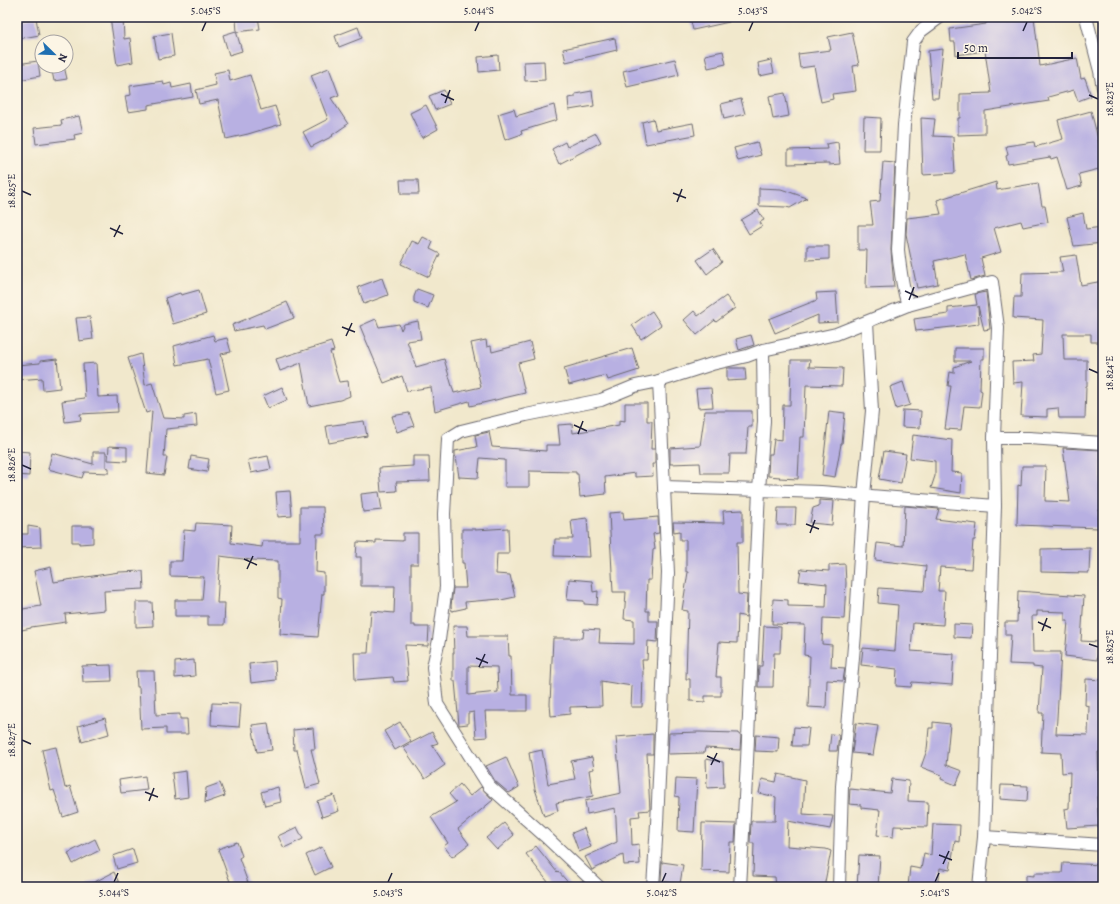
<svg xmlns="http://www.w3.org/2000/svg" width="1120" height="904" viewBox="0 0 1120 904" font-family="Alegreya,serif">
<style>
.building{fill:#b8b0e2;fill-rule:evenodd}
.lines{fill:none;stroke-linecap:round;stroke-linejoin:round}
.street-casing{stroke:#6a676e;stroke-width:14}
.street{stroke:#fff;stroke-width:12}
.ticks{fill:none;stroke:#22223b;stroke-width:1.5}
.neatline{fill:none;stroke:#22223b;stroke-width:1.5}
.ticks-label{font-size:10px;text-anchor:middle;fill:#22223b}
</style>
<rect width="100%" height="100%" fill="#fcf5e5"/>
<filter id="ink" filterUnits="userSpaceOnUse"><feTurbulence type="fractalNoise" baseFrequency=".025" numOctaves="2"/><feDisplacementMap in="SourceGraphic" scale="8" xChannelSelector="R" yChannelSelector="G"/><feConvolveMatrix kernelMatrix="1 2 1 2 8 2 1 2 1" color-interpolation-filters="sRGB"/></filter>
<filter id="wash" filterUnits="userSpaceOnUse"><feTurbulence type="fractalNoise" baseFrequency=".012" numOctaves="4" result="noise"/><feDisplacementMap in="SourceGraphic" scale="16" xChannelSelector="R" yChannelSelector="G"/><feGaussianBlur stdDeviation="0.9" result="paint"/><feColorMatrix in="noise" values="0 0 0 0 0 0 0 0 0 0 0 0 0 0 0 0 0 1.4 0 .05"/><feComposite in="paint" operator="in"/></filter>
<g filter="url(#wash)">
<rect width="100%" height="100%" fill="#f1e8cc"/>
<g id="blocks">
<!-- building -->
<g class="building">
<polygon points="110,17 123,17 124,39 130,38 133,62 117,65"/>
<polygon points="251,17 258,17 260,29 237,32 236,19"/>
<polygon points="690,17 729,17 729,22 693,30"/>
<polygon points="1021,17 1034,17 1040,66 1077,58 1081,79 1085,78 1091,96 1078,101 1074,90 1048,97 1049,101 985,111 985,134 958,135 958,118 960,118 960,94 991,93 985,51 956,55 955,42 951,42 950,29 986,24 986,20"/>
<polygon points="36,18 39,35 18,39 17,22"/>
<polygon points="358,27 362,38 339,47 335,36"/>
<polygon points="236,31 242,51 229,55 223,35"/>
<polygon points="852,32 859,65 853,66 856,91 832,94 833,99 821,102 814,66 800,68 798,54 831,50 828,37"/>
<polygon points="171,33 174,56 158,59 154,36"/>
<polygon points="615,38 617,50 566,62 563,49"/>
<polygon points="943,49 938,98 932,98 928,51"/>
<polygon points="723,51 726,64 708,68 705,55"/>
<polygon points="498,55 499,70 479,72 478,57"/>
<polygon points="675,59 679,75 627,87 623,71"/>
<polygon points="771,60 774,73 760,76 758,63"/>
<polygon points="38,61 40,76 19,80 17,64"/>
<polygon points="544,61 545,80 525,81 524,62"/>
<polygon points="51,66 64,66 67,79 54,81"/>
<polygon points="329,68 339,95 331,98 348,124 332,135 333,136 311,147 303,132 328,119 311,75"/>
<polygon points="228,70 230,81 250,75 261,110 275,106 281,124 248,134 226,139 218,100 199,104 196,90 216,85 214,73"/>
<polygon points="163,81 164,85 171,83 172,88 191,84 193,97 148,105 148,109 128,112 125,96 131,95 130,86"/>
<polygon points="444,90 450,104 435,110 429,96"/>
<polygon points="592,91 594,106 569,110 568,98 575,97 575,94"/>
<polygon points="785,93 789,116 773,119 769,96"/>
<polygon points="741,99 745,114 724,119 721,104"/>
<polygon points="426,105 438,129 422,138 410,113"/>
<polygon points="554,105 557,120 521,131 522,134 505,140 498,114 514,109 516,116"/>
<polygon points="1091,111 1101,151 1103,150 1103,168 1079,174 1082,186 1067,190 1057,157 1051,159 1050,157 1008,164 1006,156 1008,155 1006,146 1034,142 1035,147 1063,139 1058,120"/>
<polygon points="79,116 83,133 74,135 75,139 36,144 34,128 62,125 61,120"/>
<polygon points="864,117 881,118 880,150 863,150"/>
<polygon points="921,118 935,119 933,136 953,137 955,173 923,175"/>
<polygon points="653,119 656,130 693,123 695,135 646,144 642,122"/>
<polygon points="596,133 601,142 559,164 552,149 565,142 567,147"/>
<polygon points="757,142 761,155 738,161 734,148"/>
<polygon points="838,142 840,164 829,165 829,163 788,164 788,150 827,149 826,144"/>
<polygon points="883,162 895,163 891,250 894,287 866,288 867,250 858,250 858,225 873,225 870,202 880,201"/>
<polygon points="400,180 418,180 419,194 401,194"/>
<polygon points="996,182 997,190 1038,183 1042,206 1045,206 1048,222 1023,227 1021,221 994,228 1001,252 981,258 985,276 971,280 965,254 934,261 938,284 917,288 906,234 907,218 941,214 937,200"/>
<polygon points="759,188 781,189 807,198 790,208 786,207 759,206"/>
<polygon points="758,210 764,220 760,222 762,226 749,234 741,220"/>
<polygon points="1083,213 1086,229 1103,227 1103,243 1074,246 1067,217"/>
<polygon points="423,237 433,242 430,249 440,254 429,277 401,264 412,241 419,244"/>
<polygon points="807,246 829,246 829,259 807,260"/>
<polygon points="713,249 722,262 707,274 697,260"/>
<polygon points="1076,255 1081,285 1103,281 1103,342 1091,342 1091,334 1063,334 1064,360 1087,360 1087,386 1086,386 1085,418 1059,418 1058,408 1047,409 1047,417 1021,416 1023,382 1013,383 1012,362 1034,361 1033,355 1041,354 1043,320 1013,318 1014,297 1021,297 1022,273 1063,272 1060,257"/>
<polygon points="382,278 388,295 364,304 358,287"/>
<polygon points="417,289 433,295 428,308 414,302 414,297"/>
<polygon points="199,290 206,314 173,324 165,298 180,293 181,295"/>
<polygon points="836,292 838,322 818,323 818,315 775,333 769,319 817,300 816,293"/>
<polygon points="986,292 990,329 984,330 978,306 979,324 916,331 914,319 948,314 948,308 977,305 975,294"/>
<polygon points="726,296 735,308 716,322 715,320 697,335 684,320 694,311 698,316"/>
<polygon points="287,302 294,318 265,329 263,325 234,331 232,325"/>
<polygon points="652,311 661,325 641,339 632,325"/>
<polygon points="90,317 93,339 79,341 76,318"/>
<polygon points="376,319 379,327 399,324 401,330 404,324 418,321 421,339 407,341 416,367 444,359 454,393 481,387 471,343 486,340 487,347 491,346 492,352 530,342 534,359 518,363 525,393 470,406 469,401 435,411 431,387 407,391 402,376 384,383 360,326"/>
<polygon points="213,335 215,341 227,338 231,352 221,354 229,390 216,393 208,359 177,365 174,346"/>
<polygon points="751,335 754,345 739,350 736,339"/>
<polygon points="331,342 334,351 330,352 339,382 348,381 350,396 340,400 309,406 301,363 280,371 276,359"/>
<polygon points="632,348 639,370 608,380 606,375 569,385 564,368"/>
<polygon points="955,348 984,348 984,359 981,359 980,390 982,391 980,407 964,406 961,430 945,429 951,386 948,386 950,372 954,373 954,367 971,361 955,361"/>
<polygon points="141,354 145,385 152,383 163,418 184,419 184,416 196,414 197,426 166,429 164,457 167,457 164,475 147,473 152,411 146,413 128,358"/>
<polygon points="57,359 60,388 43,390 42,378 17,380 17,365 40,363 40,361"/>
<polygon points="791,360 810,360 809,367 843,368 842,386 806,385 804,437 800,437 798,479 779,478 780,477 768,476 769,454 772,454 774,439 782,440 783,405 790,405"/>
<polygon points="96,363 98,397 117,396 118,412 80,414 81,420 65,422 62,401 85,398 83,364"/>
<polygon points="727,368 745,368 746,380 727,381"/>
<polygon points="903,382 910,405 896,409 890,387"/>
<polygon points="282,387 287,400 268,408 263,396"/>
<polygon points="711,388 713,407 698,408 696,389"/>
<polygon points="625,403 647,403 647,421 652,421 651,449 655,449 655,464 652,464 653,476 635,477 635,473 605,477 606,494 580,497 578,474 576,474 576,472 529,471 529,487 505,487 505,460 480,458 478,478 459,477 456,457 455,457 455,451 477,447 475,435 489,432 492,447 546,451 546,445 560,445 558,425 572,424 573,433 619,425 619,420 625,421"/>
<polygon points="903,410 921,411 920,428 902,427"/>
<polygon points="705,411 752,411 752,427 748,427 746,454 730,454 729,473 701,473 700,463 670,464 670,448 700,446"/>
<polygon points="829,411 845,413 842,444 841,444 835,477 822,475"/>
<polygon points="409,413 414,426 397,432 392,416"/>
<polygon points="364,421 367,436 329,443 326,426"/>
<polygon points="913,435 952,440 951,472 962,473 961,493 931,488 935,476 935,461 910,458"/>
<polygon points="109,446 127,447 127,461 108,460"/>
<polygon points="1063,448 1102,450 1101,484 1103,484 1103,510 1099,510 1098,528 1017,525 1018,485 1021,486 1022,466 1046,466 1045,501 1070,502"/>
<polygon points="17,451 30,452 29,476 17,475"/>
<polygon points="884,451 906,454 901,483 879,479"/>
<polygon points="93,452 106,452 106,467 109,468 109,473 84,472 82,478 48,469 52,453 93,464"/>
<polygon points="191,456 209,459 207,472 189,469"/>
<polygon points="268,456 271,469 251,473 248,460"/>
<polygon points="413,456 429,456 430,481 396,482 397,491 381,492 379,468 413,466"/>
<polygon points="290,491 292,516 278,517 276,492"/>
<polygon points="379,492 382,510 363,512 361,494"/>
<polygon points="819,500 834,501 832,525 810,523 813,508 819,506"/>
<polygon points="905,506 939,509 936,519 977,524 975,540 973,540 971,569 940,567 938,591 945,591 943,625 913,623 911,651 954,654 952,685 912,682 911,687 896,686 897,669 861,665 863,648 895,651 898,605 878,603 879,588 923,591 924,590 926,566 875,560 877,543 903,546"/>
<polygon points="300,507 323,507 324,534 317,534 316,572 324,573 324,594 322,594 318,637 280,634 282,599 278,598 278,561 251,560 220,556 217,603 225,603 224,625 208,625 208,616 175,616 175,600 202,600 204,577 170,576 170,561 182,561 184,530 195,531 196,523 232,525 231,543 262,547 263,541 300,541"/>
<polygon points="778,508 796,508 795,525 777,525"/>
<polygon points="743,510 743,542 737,542 738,594 747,595 746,617 738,615 737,643 719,642 716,677 721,677 721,696 705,696 705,702 690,701 690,679 686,679 688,611 682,610 688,572 686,572 686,540 680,540 680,531 674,532 673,522 724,523 723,511"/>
<polygon points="623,512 624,520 658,517 659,533 653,534 655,549 653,550 651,580 647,580 646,611 649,611 649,621 658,621 657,642 648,641 647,660 642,660 643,672 642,707 631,707 632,686 601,681 602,706 570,707 570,714 551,716 550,704 553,638 583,638 584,629 600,630 599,643 634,644 634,620 624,619 626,592 613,592 609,513"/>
<polygon points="587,518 590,557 554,556 555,539 573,539 571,520"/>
<polygon points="28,526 40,528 41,547 17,548 17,534 28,534"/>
<polygon points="72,526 93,526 93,543 79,544 79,542 72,542"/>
<polygon points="508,528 509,554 497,554 496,574 510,575 515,597 501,600 500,599 465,602 466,608 452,611 451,606 453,588 466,588 464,563 462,563 462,529 475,529 475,530"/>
<polygon points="403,533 418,533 418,564 411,564 411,625 415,625 415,627 429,627 428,646 405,645 408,681 394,682 393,677 355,680 354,653 368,653 371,611 394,613 395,586 361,586 361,557 356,557 357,542 376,543 376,540 403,541"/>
<polygon points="1090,548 1089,573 1041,572 1041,549"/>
<polygon points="845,564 846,583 844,619 823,618 822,644 832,645 831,667 845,668 843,681 827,680 826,708 808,707 810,656 804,655 805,625 772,624 773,599 788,600 788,606 826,607 827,584 799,581 801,569 829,571 829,565"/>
<polygon points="51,567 54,582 119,572 143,571 144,589 104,591 105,610 65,614 66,622 31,627 31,628 17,631 17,610 41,606 34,571"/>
<polygon points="569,579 592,581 593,592 598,591 597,605 584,604 584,601 567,600"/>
<polygon points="1018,591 1084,596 1081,641 1099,642 1097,660 1065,656 1068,621 1065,621 1065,612 1037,611 1037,616 1032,616 1033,652 1061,652 1056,734 1088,735 1089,706 1085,705 1086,679 1103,680 1103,752 1098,752 1099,786 1100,786 1100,798 1097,797 1099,826 1067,828 1065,809 1069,808 1070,772 1062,773 1061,753 1041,752 1043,713 1039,713 1042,668 1033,667 1033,665 1009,664 1011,635 1005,635 1005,622 1017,622"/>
<polygon points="136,602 152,602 153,626 136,627"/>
<polygon points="954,624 972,625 971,638 954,637"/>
<path d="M 453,626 L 467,626 L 468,636 L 508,636 L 509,656 L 511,656 L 512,695 L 527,695 L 527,711 L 485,711 L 487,737 L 476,738 L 474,712 L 468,713 L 468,724 L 459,725 L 455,681 L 453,681 L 453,653 L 454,653 ZM 468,666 L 497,667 L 498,692 L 468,695 Z"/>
<polygon points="764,626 781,627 780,653 774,653 773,687 758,687 759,666 762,666"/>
<polygon points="194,660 195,676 175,678 175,662"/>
<polygon points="275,661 276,680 251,683 249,664"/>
<polygon points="111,665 112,681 83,682 82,666"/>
<polygon points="136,671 154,671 156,715 180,714 180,719 187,719 188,734 166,734 166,728 141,729 139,687 137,687"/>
<polygon points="212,703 241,704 239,727 211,725"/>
<polygon points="105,718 109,734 82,742 78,726"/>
<polygon points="400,722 411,741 395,750 384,731"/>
<polygon points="933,722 950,724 946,765 962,771 956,785 941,779 942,775 921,767 927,750 929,728 933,728"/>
<polygon points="268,723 272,750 257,752 252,725"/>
<polygon points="856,723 878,726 873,755 852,753"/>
<polygon points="794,727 809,728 807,746 792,746"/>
<polygon points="313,728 315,749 311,749 320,784 306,788 297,750 294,750 293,730"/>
<polygon points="432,732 438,743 432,745 445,765 425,779 403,747"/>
<polygon points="699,732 739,733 739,735 741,735 740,750 705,748 704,753 668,754 669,733"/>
<polygon points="653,734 653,754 647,754 650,810 639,811 640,816 631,817 632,845 639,844 640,864 624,865 623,855 592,870 585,857 617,842 616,819 615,808 587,814 585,801 621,793 616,737"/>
<polygon points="831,734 839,735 837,751 829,751"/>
<polygon points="756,735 779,737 778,752 755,751"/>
<polygon points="56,747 65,788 70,786 78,812 63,817 54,790 51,791 42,750"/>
<polygon points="542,750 548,784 575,779 571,761 592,757 594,769 589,770 593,796 556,803 558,811 544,816 535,789 529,753"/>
<polygon points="506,757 519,787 509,793 495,781 486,766"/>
<polygon points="706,759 723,762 724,787 707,788"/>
<polygon points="186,771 188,797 175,799 172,773"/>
<polygon points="778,774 805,780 803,814 833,816 830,829 788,821 787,846 826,849 831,851 824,887 789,885 789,887 776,887 775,877 753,876 754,843 750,843 751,821 775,821 776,797 759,793 762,779 776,782"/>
<polygon points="145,776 147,790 121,793 119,780"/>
<polygon points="676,778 697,779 694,832 678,831 679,797 675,796"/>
<polygon points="892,779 909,781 908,801 928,802 927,827 894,826 893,837 877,835 880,810 861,808 861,805 849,804 850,789 890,793"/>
<polygon points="220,783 225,796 205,803 206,788"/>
<polygon points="460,784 470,796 481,787 493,800 458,829 469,844 452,857 444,846 448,843 431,817 456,802 449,794"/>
<polygon points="1001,785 1028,786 1027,801 1000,799"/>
<polygon points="278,787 281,802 265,806 261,792"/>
<polygon points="334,795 339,811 322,817 317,801"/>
<polygon points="504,823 514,835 497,850 486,838"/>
<polygon points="702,823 736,824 735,842 730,842 729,872 701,871"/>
<polygon points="933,824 960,825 959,842 955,841 950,870 940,868 938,887 908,886 910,867 921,869 924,853 931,855"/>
<polygon points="297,827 303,839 284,848 278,836"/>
<polygon points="584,828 591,847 579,852 572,833"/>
<polygon points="95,839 100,850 73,864 68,853"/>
<polygon points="237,842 242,856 239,858 248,883 237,887 232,887 218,849"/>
<polygon points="536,846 557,872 558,871 572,887 552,887 526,854"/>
<polygon points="322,847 331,867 315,875 306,855"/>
<polygon points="133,849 137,863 117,869 113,856"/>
<polygon points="859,855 880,856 878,887 857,887"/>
<polygon points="662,862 683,865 680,884 661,881"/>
<polygon points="1063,863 1102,865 1103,865 1103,887 1026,887 1026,875 1034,876 1034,873 1062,873"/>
<polygon points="114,872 121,887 85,887"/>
</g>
</g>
</g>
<g filter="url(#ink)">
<use href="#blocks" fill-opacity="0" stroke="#6a676e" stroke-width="1"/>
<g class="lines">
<defs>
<g id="street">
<polyline points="1086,17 1100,71 1103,88"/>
<path d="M 908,305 C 902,287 900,269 898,250 L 904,125 L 913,42 L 921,31 L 940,17"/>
<polyline points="994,438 1029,438 1103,443"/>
<polyline points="664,487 821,492 995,506"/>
<polyline points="984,837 1103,845"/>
<polyline points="599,887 545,836 489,786 437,704 433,667 439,640 446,587 444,514 448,439 461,431 526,415 601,400 635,386 659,381 712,364 747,356 763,350 836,334 908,305 992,282 998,328 994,438 995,506 984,837 979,887"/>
<polyline points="653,887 657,824 668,573 659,381"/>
<polyline points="740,887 747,761 759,490 764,421 763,350"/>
<polyline points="839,887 842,786 855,634 864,495 872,411 867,322"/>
</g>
</defs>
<!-- street casing -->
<use href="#street" class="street-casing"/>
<!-- street -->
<use href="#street" class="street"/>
</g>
</g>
<!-- ticks -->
<path class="ticks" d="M 202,31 L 206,22M 475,31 L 479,22M 749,31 L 753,22M 1023,31 L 1027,22M 441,94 L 454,100M 1089,95 L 1098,99M 445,103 L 450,90M 22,191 L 31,195M 673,193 L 686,198M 677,202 L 682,189M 110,228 L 123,234M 114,237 L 120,225M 905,291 L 918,297M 909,300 L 914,287M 342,327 L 355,332M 346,336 L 352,323M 1089,369 L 1098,373M 574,425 L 587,431M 578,434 L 583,421M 22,465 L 31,469M 806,524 L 819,529M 810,533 L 815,520M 244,559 L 257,565M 247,569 L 253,556M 1038,622 L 1051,628M 1042,631 L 1047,618M 1089,644 L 1098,647M 476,658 L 488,663M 479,667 L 485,654M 22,740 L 31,744M 707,756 L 720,762M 711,765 L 717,753M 145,792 L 158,797M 149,801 L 154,788M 939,855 L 952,860M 943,864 L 949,851M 114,882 L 118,873M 388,882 L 392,873M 662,882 L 666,873M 935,882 L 939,873"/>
<!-- margin -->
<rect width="1120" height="904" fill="none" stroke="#fcf5e5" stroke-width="44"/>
<!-- north arrow -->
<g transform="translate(54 54) rotate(113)"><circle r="19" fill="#fcf5e5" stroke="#a5a1a1"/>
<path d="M0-3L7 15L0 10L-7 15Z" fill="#1f6fb2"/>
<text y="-6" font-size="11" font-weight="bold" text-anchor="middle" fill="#22223b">N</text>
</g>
<!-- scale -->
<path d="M958 52v6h114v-6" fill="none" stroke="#22223b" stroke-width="2"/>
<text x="964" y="52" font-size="12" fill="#22223b" stroke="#fcf5e5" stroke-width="3" paint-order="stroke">50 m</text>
<rect x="22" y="22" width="1076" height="860" class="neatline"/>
<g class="ticks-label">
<text x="206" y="14">5.045°S</text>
<text x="479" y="14">5.044°S</text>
<text x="753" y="14">5.043°S</text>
<text x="1027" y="14">5.042°S</text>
<text transform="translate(1109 99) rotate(-90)" y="4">18.823°E</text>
<text transform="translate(11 191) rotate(-90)" y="4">18.825°E</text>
<text transform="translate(1109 373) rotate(-90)" y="4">18.824°E</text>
<text transform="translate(11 465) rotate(-90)" y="4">18.826°E</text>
<text transform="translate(1109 647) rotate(-90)" y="4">18.825°E</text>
<text transform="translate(11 740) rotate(-90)" y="4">18.827°E</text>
<text x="114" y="896">5.044°S</text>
<text x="388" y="896">5.043°S</text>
<text x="662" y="896">5.042°S</text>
<text x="935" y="896">5.041°S</text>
</g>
</svg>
